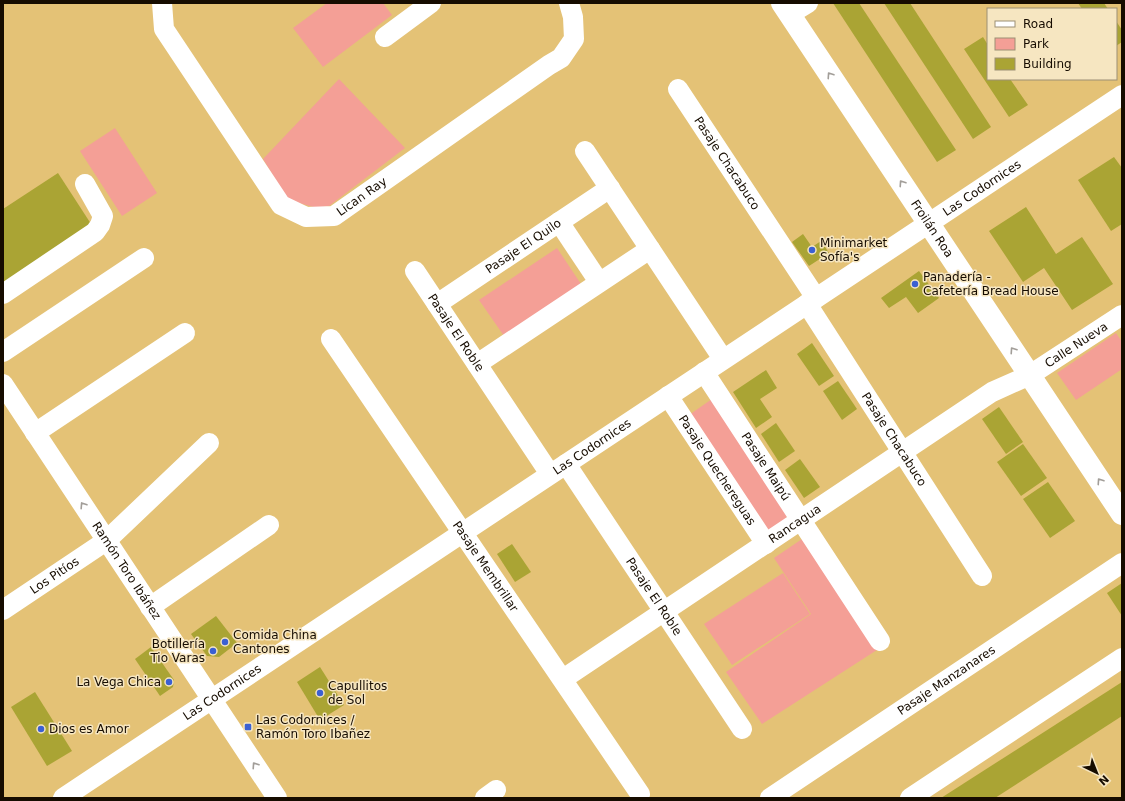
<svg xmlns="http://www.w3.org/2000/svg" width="1125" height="801" viewBox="0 0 1125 801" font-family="'DejaVu Sans',sans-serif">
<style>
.green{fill:#f49f96}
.building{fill:#aaa434}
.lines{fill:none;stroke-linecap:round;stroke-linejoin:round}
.minor{stroke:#fff;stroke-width:20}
.major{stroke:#fff;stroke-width:22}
.oneway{stroke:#a29e99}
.poi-dot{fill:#3b60d2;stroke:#f6e6c1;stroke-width:1.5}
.labels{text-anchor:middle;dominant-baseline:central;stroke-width:3;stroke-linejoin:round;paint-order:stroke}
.street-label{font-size:12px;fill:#160c00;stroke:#f6e6c1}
.poi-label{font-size:12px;fill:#160c00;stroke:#f6e6c1;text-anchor:start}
</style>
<rect width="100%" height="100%" fill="#e4c276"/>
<!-- green -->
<g class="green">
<polygon points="327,3 383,3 392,15 323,67 293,28"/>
<polygon points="339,79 405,148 329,206 317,208 288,200 263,159"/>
<polygon points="115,128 157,193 122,216 80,151"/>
<polygon points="557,248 581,284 504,336 479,300"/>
<polygon points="1116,333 1122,342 1122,369 1076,400 1057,373"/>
<polygon points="712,399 787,514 786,521 770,531 766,530 689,415"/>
<polygon points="805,537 880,648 762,724 726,672 811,614 774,558"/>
<polygon points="783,573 810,614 732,665 704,624"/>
</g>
<!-- building -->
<g class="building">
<polygon points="833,3 859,3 956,150 937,162"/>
<polygon points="884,3 910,3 991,127 973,139"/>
<polygon points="1078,3 1104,3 1108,9 1082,9"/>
<polygon points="1116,21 1122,30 1122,42 1116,46"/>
<polygon points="983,37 988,45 988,79 1010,79 1028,105 1009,117 964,49"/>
<polygon points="1114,157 1122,168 1122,224 1111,231 1078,180"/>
<polygon points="58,173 93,227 3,286 3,209"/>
<polygon points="1026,207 1056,254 1082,237 1113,284 1072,310 1044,268 1023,282 989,231"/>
<polygon points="803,234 812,247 821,241 829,253 809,266 792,242"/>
<polygon points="919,271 939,298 918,313 906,297 889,308 881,298"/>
<polygon points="812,343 834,376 819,386 797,354"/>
<polygon points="766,370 777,388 760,399 772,417 756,428 733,392"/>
<polygon points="838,381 857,409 842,420 823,391"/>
<polygon points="999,407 1023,442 1006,454 982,419"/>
<polygon points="776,423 795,451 779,462 761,434"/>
<polygon points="1023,444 1047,478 1021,496 997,462"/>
<polygon points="800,459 820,487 804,498 785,470"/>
<polygon points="1048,482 1075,521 1050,538 1023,499"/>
<polygon points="512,544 531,572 515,582 497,554"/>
<polygon points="1122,583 1122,616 1107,593"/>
<polygon points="216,616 237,643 219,657 207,656 191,634"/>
<polygon points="151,647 174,680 173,687 160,696 135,659"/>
<polygon points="320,667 344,705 320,720 297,682"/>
<polygon points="1122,682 1122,716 995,798 941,798"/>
<polygon points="35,692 72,751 47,766 11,707"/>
</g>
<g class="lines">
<!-- minor -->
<g class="minor">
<path id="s1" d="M 162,3 L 164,29 L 281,205 L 306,217 L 334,216 L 549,65 L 561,58 L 574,39 L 573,17 L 569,3"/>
<polyline points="790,14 808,3"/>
<polyline points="385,37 431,3"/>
<path id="s2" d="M 678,89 L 816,298"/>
<polyline points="585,151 723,359"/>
<polyline points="559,222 599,282"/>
<path id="s3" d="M 415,271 L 550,474"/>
<polyline points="3,294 95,232 100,225 103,216 85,184"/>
<path id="s4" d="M 437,304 L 610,188"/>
<path id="s5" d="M 807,304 L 982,576"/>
<path id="s6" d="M 331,339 L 640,794"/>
<polyline points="3,352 144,258"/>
<polyline points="477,364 650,249"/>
<path id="s7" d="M 704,372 L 880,641"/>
<path id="s8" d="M 3,384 L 277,798"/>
<path id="s9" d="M 668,396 L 766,544"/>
<polyline points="35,433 185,333"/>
<path id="s10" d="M 566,464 L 742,729"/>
<polyline points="150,607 269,525"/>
<path id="s11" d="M 3,610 L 106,541 L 209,443"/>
<path id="s12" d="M 563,679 L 992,392 L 1030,375 L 1122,315"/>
<path id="s13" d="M 63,798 L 1122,95"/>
<polyline points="485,798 496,790"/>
<path id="s14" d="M 770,798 L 1122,563"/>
<polyline points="910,798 1122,658"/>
</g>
<!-- major -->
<path class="major" id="s15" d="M 782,3 L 1122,514"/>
</g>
<!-- one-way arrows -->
<defs><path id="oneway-chevron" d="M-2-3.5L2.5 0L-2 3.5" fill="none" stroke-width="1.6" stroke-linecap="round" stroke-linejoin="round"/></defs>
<g class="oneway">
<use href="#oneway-chevron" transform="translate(830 75) rotate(-124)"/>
<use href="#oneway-chevron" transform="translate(902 183) rotate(-124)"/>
<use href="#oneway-chevron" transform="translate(1013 350) rotate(-124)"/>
<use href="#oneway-chevron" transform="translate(1100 481) rotate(-124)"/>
<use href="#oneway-chevron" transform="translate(83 505) rotate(-123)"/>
<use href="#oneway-chevron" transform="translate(255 765) rotate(-124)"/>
</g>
<!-- markers -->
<g class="poi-dot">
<circle cx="812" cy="250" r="4"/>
<circle cx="915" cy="284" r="4"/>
<circle cx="225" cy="642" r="4"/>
<circle cx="213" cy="651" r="4"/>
<circle cx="169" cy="682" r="4"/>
<circle cx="320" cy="693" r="4"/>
<rect x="244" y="723" width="8" height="8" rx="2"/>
<circle cx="41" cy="729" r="4"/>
</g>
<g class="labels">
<!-- street labels -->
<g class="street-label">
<text stroke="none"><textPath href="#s2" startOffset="89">Pasaje Chacabuco</textPath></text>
<text stroke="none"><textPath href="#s13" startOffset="1103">Las Codornices</textPath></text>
<text stroke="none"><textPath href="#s1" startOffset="327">Lican Ray</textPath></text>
<text stroke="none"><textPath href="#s15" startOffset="271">Froilán Roa</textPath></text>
<text stroke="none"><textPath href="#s4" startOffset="104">Pasaje El Quilo</textPath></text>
<text stroke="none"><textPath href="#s3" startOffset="74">Pasaje El Roble</textPath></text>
<text stroke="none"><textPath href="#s12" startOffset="613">Calle Nueva</textPath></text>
<text stroke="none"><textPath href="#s5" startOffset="161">Pasaje Chacabuco</textPath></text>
<text stroke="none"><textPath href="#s13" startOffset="635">Las Codornices</textPath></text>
<text stroke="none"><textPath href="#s7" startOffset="113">Pasaje Maipú</textPath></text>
<text stroke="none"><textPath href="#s9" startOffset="89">Pasaje Quechereguas</textPath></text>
<text stroke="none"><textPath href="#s12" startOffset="279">Rancagua</textPath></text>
<text stroke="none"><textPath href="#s6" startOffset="275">Pasaje Membrillar</textPath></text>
<text stroke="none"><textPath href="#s8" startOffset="224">Ramón Toro Ibáñez</textPath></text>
<text stroke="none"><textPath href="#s11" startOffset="62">Los Pitíos</textPath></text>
<text stroke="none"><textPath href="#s10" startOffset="159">Pasaje El Roble</textPath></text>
<text stroke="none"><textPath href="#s14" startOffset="212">Pasaje Manzanares</textPath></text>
<text stroke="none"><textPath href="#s13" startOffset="191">Las Codornices</textPath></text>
</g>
<!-- poi labels -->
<g class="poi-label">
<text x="820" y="243">Minimarket<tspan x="820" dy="14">Sofía's</tspan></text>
<text x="923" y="277">Panadería -<tspan x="923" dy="14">Cafetería Bread House</tspan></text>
<text x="233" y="635">Comida China<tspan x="233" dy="14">Cantones</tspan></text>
<text x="205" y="644" text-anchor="end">Botillería<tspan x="205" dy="14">Tio Varas</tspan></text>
<text x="161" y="682" text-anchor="end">La Vega Chica</text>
<text x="328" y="686">Capullitos<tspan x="328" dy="14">de Sol</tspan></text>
<text x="256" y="720">Las Codornices /<tspan x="256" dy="14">Ramón Toro Ibañez</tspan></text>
<text x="49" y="729">Dios es Amor</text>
</g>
</g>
<!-- border -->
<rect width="1125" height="801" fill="none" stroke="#160c00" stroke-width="8"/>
<!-- legend -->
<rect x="987" y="8" width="130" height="72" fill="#f6e6c1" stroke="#9c8f74"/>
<rect x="995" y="21" width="20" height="6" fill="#ffffff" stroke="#9c8f74"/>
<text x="1023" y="28" font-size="12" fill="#160c00">Road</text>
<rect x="995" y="38" width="20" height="12" fill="#f49f96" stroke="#9c8f74"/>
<text x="1023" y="48" font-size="12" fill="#160c00">Park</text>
<rect x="995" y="58" width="20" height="12" fill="#aaa434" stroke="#9c8f74"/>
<text x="1023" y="68" font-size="12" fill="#160c00">Building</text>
<!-- north arrow -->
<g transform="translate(1097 773) rotate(137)" stroke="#f6e6c1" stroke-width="3" paint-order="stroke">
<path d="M0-3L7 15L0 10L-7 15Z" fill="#160c00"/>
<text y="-6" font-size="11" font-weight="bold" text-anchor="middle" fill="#160c00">N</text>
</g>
</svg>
